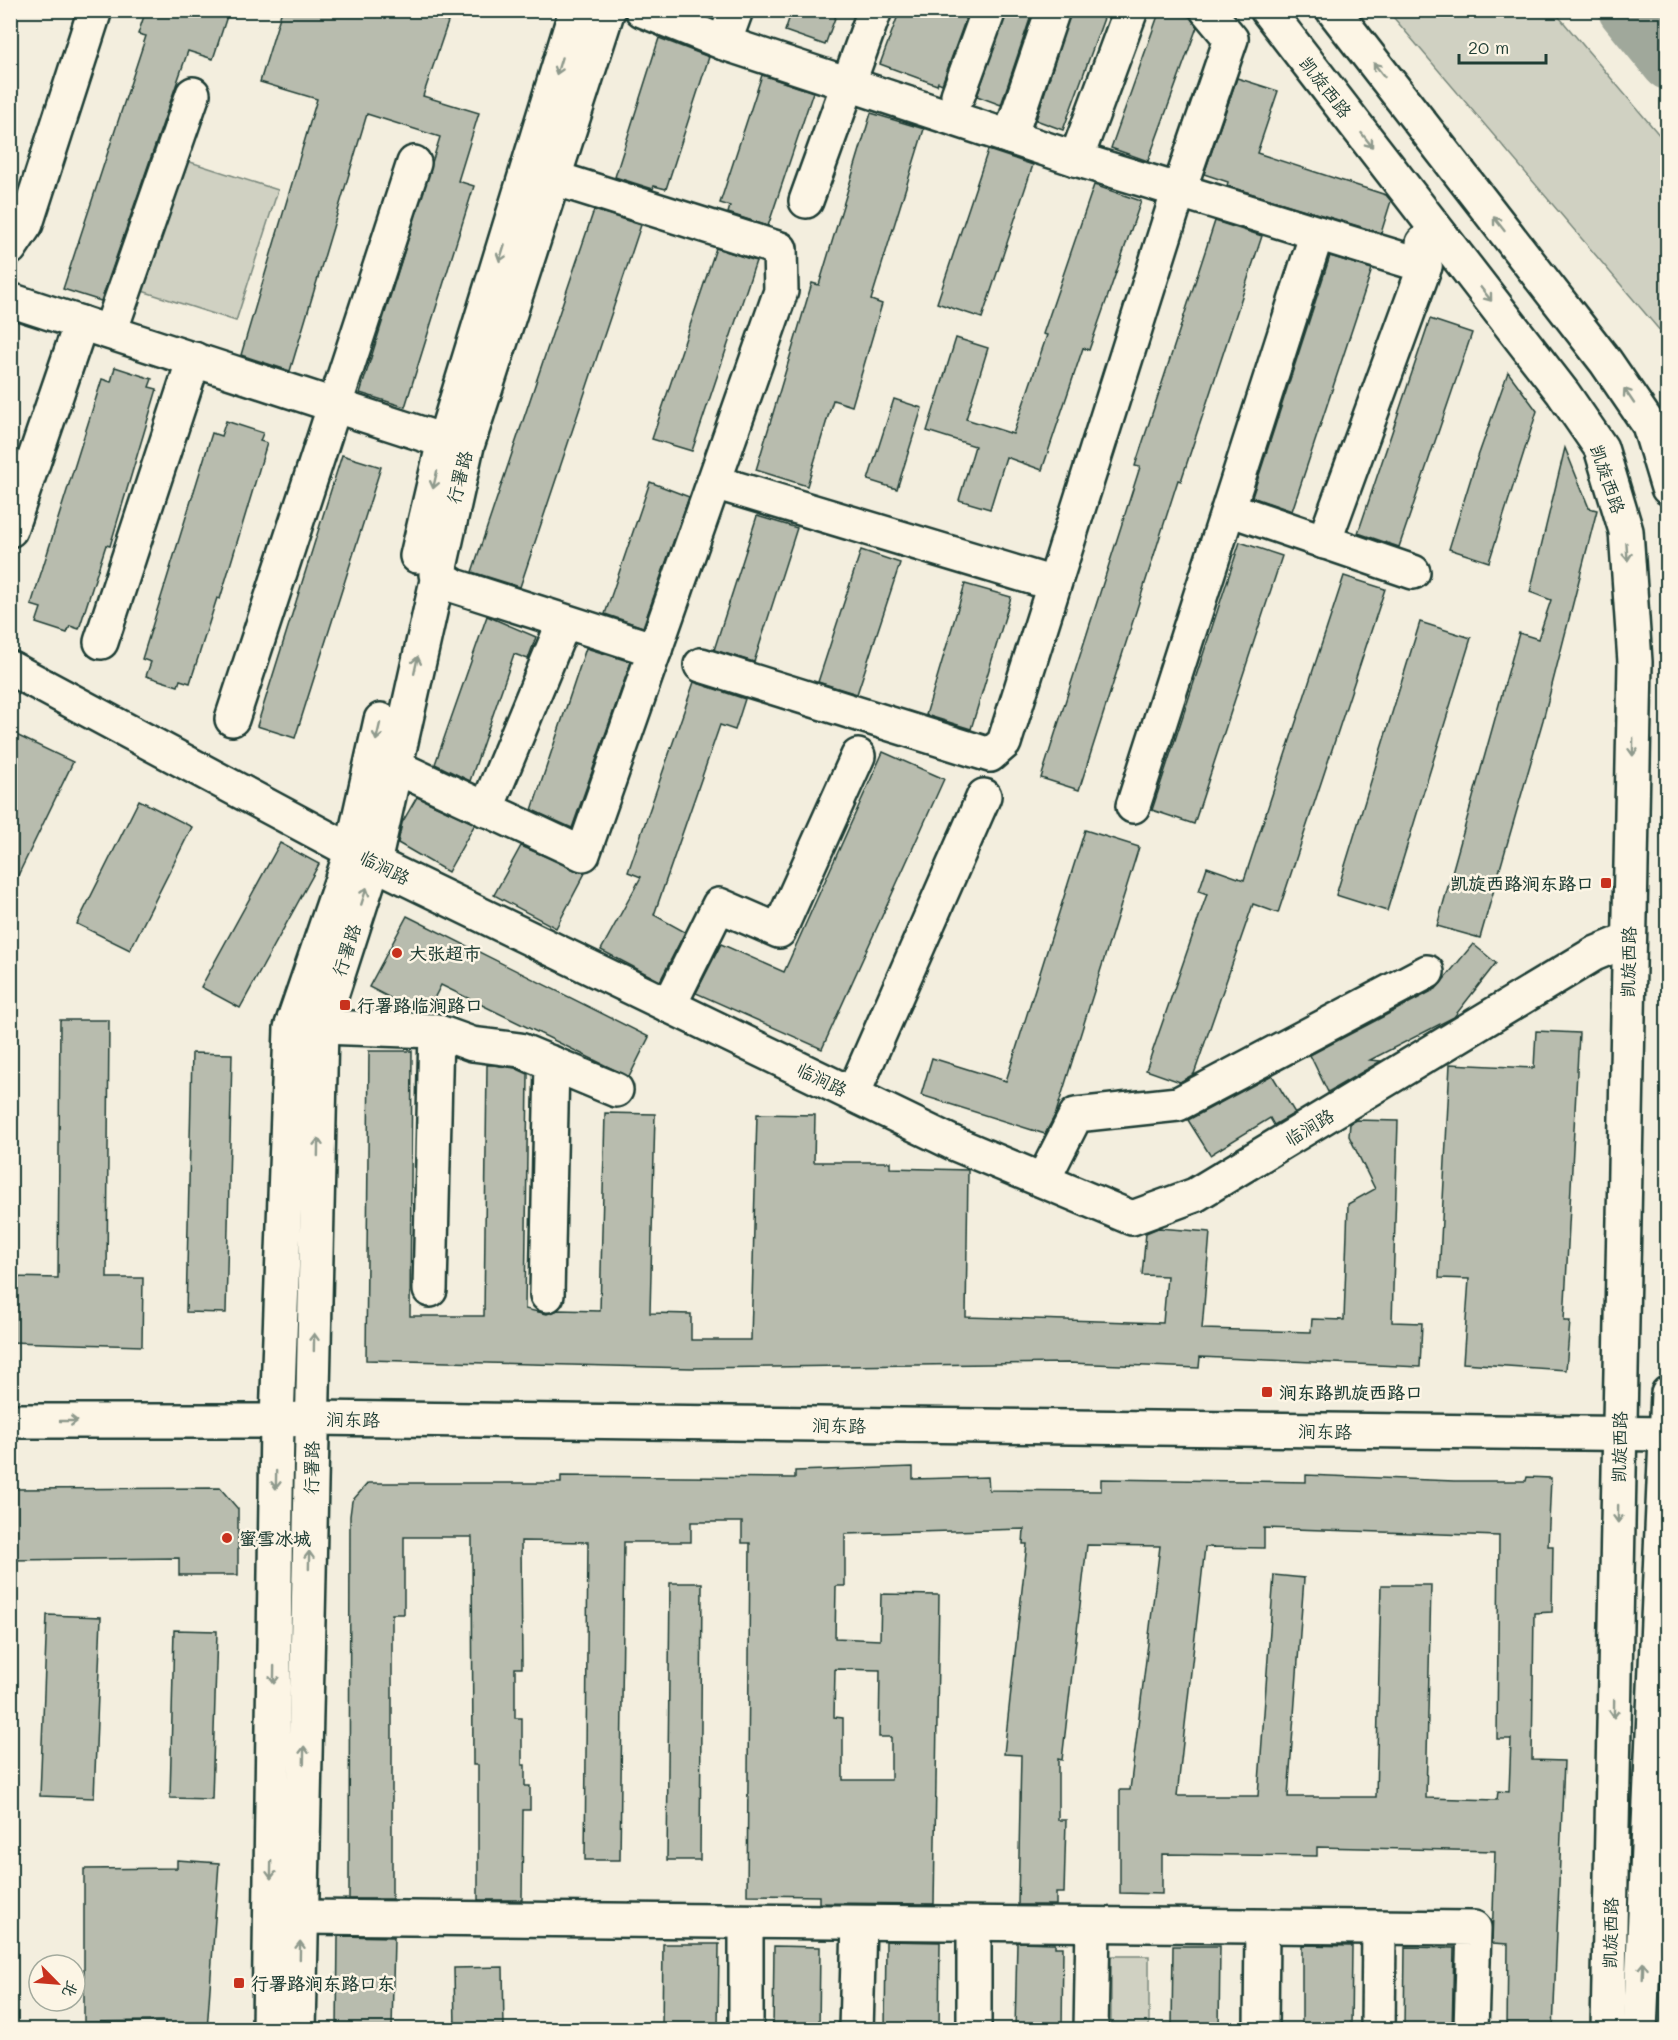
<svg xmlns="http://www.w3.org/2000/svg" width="1678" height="2040" viewBox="0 0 1678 2040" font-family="Mali,'LXGW WenKai TC',sans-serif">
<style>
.green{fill:#d0d1c2;stroke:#78877b;stroke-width:1.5}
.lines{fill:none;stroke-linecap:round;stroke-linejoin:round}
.river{stroke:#a0a89b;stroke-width:52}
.building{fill:#b8bcae;stroke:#1f3d34;stroke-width:1.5;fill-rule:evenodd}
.minor-casing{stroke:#1f3d34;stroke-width:38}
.major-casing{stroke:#1f3d34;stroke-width:38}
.minor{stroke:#fcf5e5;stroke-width:33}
.major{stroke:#fcf5e5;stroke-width:33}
.oneway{stroke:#8e998c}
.poi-dot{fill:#c8321e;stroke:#fcf5e5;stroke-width:2}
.labels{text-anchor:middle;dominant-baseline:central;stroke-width:5;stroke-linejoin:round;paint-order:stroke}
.street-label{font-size:18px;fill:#1f3d34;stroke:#fcf5e5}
.poi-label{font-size:18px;font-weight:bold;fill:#1f3d34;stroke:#fcf5e5;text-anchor:start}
</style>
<rect width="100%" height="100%" fill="#f3eede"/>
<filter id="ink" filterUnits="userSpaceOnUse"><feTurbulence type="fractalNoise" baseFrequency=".0167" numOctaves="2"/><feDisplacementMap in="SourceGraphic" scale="12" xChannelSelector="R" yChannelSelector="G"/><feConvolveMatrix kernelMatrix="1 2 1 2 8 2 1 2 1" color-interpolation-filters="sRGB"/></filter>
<g filter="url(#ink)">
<!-- green -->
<g class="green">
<polygon points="1388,11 1554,11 1667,144 1667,339"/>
<polygon points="184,160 278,190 236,321 142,291"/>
<rect x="1111" y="1956" width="38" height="73"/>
</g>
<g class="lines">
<!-- river -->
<polyline class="river" points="1624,10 1668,64"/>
</g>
<!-- building -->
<g class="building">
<polygon points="146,10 229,10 213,59 188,51 101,301 63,289 146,36 138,34"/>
<polygon points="282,10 413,10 448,22 423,96 479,113 458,181 474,186 405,407 360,393 440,137 367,114 290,371 241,355 317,99 260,82"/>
<polygon points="792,10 838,10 825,45 785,31"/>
<polygon points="900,10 969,10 942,84 938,82 937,85 880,64"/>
<polygon points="1007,10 1033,10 1001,105 977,96"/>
<polygon points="1071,10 1107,10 1063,130 1036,120"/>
<polygon points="1160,10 1171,10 1190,17 1197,27 1148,161 1111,148"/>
<polygon points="659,38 709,57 666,189 654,186 653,189 615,177"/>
<polygon points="762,75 813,92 768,226 728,213 730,206 720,203"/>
<polygon points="1237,78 1278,91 1257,153 1386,195 1391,201 1381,233 1227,186 1228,182 1204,174"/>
<polygon points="871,113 924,129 871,300 882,304 852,406 833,400 807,486 756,470 812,283 819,285"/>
<polygon points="988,150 1033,165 982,318 937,303"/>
<polygon points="1094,185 1141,201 1089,350 1083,348 1042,470 1006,457 990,509 959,500 975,446 927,431 956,338 988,348 966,419 1013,434 1047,335 1043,334"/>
<polygon points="594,210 641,225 520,587 472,572"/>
<polygon points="1215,221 1262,236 1181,481 1178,480 1079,790 1041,778 1140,467 1135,466"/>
<polygon points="716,248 756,261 692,451 652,439"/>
<polygon points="1330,256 1372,269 1292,511 1252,497"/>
<polygon points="1430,319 1472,333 1399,547 1358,533"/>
<polygon points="115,367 152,379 149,387 157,389 110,546 106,545 79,629 70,626 67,633 36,623 41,608 31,605 102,379 111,382"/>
<polygon points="1508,372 1537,411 1489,562 1449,549 1475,465"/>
<polygon points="894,399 922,408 897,489 868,480"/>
<polygon points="226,421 263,433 260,441 267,443 220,599 217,598 190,683 180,680 178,686 146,676 151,662 142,659 212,433 221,436"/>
<polygon points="1565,448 1589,508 1597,510 1543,720 1480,938 1437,926 1519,633 1538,639 1551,600 1530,592"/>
<polygon points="342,455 381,467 295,738 257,726"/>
<polygon points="650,482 689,497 643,627 605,614"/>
<polygon points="757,516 797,528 754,662 714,650"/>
<polygon points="1240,542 1282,556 1194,824 1152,810"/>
<polygon points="861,550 900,563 857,694 818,682"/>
<polygon points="1344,576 1385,589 1278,913 1253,904 1194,1074 1180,1082 1146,1070 1207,894 1199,891 1207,867 1244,880"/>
<polygon points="965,584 1011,597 971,729 926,715"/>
<polygon points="487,616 536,637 528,659 514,654 470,781 435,764"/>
<polygon points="1420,622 1471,638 1387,911 1336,895"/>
<polygon points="586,648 631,662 572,828 532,810"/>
<polygon points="694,682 745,699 735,730 720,725 654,915 685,932 660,981 601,950 641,877 628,872"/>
<polygon points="10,732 73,762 10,892"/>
<polygon points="883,752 944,779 822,1049 696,993 721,944 784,972"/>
<polygon points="417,797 475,824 448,872 398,843 402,823"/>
<polygon points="139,800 192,827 130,950 77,924"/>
<polygon points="1085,830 1139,847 1056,1113 1045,1134 921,1095 932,1058 1006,1081"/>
<polygon points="280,843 319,864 240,1008 201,987"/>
<polygon points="521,846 585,873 556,928 494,895"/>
<polygon points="407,916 649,1037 629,1077 441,985 427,1012 415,1011 369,987"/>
<polygon points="1473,944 1496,963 1454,1017 1370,1060 1381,1061 1328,1092 1310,1055 1436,989"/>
<polygon points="60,1020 109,1020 107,1278 143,1278 142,1346 10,1342 10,1277 58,1278"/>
<polygon points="1536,1031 1579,1033 1564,1321 1570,1321 1566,1370 1463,1363 1469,1279 1439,1278 1450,1064 1534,1068"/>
<polygon points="369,1051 412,1051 410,1316 484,1316 487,1065 493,1065 515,1068 528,1074 525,1309 547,1314 558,1310 600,1311 605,1113 655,1114 650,1313 691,1314 691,1340 751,1340 757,1114 815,1115 814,1162 890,1162 890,1168 968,1170 966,1317 1163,1323 1167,1276 1142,1275 1146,1233 1158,1228 1210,1232 1202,1329 1311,1332 1312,1319 1344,1320 1348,1204 1375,1189 1349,1136 1350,1123 1356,1120 1398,1121 1392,1322 1422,1323 1420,1367 1200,1357 1199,1368 1068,1363 691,1368 366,1360"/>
<polygon points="192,1053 232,1054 226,1313 186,1312"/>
<polygon points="1272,1075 1295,1113 1274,1125 1270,1118 1210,1155 1188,1120"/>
<path d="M 913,1467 L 913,1479 L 988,1477 L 989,1490 L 1101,1491 L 1101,1479 L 1306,1482 L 1306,1475 L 1454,1481 L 1526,1481 L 1527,1477 L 1551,1478 L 1548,1546 L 1553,1546 L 1552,1612 L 1534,1613 L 1532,1760 L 1564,1761 L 1553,2030 L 1507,2030 L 1508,1944 L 1492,1943 L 1495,1851 L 1317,1847 L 1317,1856 L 1162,1854 L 1162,1894 L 1120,1893 L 1120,1790 L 1130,1790 L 1160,1546 L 1087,1545 L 1062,1760 L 1058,1759 L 1058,1820 L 1066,1820 L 1064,1893 L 1056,1893 L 1056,1905 L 1018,1905 L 1021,1755 L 1004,1754 L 1027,1544 L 1023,1544 L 1024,1529 L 845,1534 L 845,1586 L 836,1586 L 835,1638 L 880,1640 L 881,1594 L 939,1595 L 934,1904 L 819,1903 L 819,1896 L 747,1895 L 750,1543 L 742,1543 L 742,1522 L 691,1522 L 691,1542 L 624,1542 L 620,1860 L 585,1860 L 588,1542 L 521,1541 L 522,1668 L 515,1668 L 515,1718 L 522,1718 L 522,1765 L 525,1765 L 525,1786 L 530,1786 L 530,1810 L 523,1810 L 522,1900 L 478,1900 L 478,1765 L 473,1765 L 472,1537 L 404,1537 L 404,1614 L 392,1614 L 392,1899 L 349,1899 L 350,1516 L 352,1501 L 368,1483 L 561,1483 L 561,1476 L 795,1478 L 795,1471 ZM 1264,1528 L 1499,1536 L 1497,1739 L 1511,1739 L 1509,1792 L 1498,1791 L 1497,1800 L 1426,1798 L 1431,1585 L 1381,1585 L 1376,1797 L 1288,1797 L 1304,1578 L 1274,1575 L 1258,1796 L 1177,1796 L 1205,1547 L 1264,1548 ZM 835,1669 L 880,1670 L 879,1737 L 891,1737 L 891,1780 L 843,1780 L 843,1718 L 834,1717 Z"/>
<polygon points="220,1488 238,1509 238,1575 179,1575 179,1558 10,1560 10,1489"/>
<polygon points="670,1583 702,1583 700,1860 667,1860"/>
<polygon points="47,1615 101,1617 94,1798 40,1796"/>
<polygon points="174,1630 217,1631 212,1799 170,1798"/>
<polygon points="177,1860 219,1863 207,2030 165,2030 165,2021 84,2022 84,1869 177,1868"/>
<polygon points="338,1936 394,1937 392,2030 337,2030"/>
<polygon points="886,1941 940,1942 939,2030 885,2030"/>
<polygon points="1017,1942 1055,1943 1055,1947 1063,1947 1062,2030 1015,2030"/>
<polygon points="663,1944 719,1944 718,2030 662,2030"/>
<polygon points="1302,1945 1352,1946 1351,2030 1302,2030"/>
<polygon points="774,1946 820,1947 819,2030 773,2030"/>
<polygon points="1173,1946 1220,1946 1219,2030 1172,2030"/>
<polygon points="1405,1947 1454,1948 1452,2030 1404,2030"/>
<polygon points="503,1967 504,2030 455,2030 454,1968"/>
</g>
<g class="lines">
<defs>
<g id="minor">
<polyline points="642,10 724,43 1076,159 1131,10"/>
<polyline points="724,43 736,10"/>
<polyline points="958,95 989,10"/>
<polyline points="1010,137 1053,10"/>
<polyline points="1076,159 1425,266"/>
<polyline points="806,201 875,10"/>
<polyline points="10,248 26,224 95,10"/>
<polyline points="10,300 444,441 465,445"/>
<polyline points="110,332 193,94"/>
<polyline points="714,482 1054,584"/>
<polyline points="1229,509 1413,572"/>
<polyline points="10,530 81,323"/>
<polyline points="1324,542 1425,266 1423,243"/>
<polyline points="417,556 444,441 576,10"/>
<polyline points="436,574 455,586 655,650"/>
<polyline points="101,642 194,359"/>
<polyline points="701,665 990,755 1004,743 1179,190 1231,39 1207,10"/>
<polyline points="10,668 374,863 953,1143 1132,1218 1195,1195 1594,954 1628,940"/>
<polyline points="232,719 414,163"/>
<polyline points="394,766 583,854 781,291 780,249 554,178"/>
<polyline points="1133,806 1317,233"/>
<polyline points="486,810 564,622"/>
<polyline points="669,1006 719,905 779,931 858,756"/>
<polyline points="321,1027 436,1031 472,1044 520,1050 616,1090"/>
<polyline points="853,1094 984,796"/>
<polyline points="1043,1180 1076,1115 1178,1104 1427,972"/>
<polyline points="430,1290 436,1031"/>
<polyline points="547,1295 552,1063"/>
<polyline points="10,1421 277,1421 312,1418 1668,1434"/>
<polyline points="300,1917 1474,1928 1471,2030"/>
<polyline points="974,1924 974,2030"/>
<polyline points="269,2030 277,1421 291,1028 352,850 381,720"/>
<polyline points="299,2030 321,1027 374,863 467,446 608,10"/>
<polyline points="746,2030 746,1922"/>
<polyline points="856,2030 859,1923"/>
<polyline points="1091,2030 1093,1925"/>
<polyline points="1261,2030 1262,1927"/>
<polyline points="1378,2030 1379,1928"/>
</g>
<g id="major">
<polyline points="1267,10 1563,393 1601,448 1626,531 1635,662 1608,2030"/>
<polyline points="1333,10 1606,362 1649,425 1668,488"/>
<polyline points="1640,2030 1668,1393"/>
</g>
</defs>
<!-- minor casing -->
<use href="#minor" class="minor-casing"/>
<!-- major casing -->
<use href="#major" class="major-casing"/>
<!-- minor -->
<use href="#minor" class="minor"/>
<!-- major -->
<use href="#major" class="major"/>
</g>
<!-- one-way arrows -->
<defs><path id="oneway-shaft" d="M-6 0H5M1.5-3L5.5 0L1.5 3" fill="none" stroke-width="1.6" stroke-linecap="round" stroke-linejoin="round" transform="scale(1.5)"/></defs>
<g class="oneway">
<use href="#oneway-shaft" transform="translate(559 66) rotate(107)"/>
<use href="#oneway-shaft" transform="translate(1379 70) rotate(-128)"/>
<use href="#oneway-shaft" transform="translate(1367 140) rotate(52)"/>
<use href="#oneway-shaft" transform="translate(1499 224) rotate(-128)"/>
<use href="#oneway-shaft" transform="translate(502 253) rotate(107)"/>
<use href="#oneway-shaft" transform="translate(1486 294) rotate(52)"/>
<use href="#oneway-shaft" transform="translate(1629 396) rotate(-124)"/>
<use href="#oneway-shaft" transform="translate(435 480) rotate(103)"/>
<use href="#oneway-shaft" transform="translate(1627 552) rotate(86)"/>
<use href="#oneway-shaft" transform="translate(416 665) rotate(-78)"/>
<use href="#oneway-shaft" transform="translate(378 732) rotate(103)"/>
<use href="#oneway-shaft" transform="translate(1633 747) rotate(91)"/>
<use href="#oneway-shaft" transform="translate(364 896) rotate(-72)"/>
<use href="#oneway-shaft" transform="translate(318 1147) rotate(-89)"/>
<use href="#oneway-shaft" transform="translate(314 1342) rotate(-89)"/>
<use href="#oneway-shaft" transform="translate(69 1421)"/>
<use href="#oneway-shaft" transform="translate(276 1480) rotate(91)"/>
<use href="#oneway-shaft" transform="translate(1618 1514) rotate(91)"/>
<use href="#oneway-shaft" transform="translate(309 1560) rotate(-89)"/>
<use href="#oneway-shaft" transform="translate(274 1675) rotate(91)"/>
<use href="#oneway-shaft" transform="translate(1614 1709) rotate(91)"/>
<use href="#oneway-shaft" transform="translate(304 1755) rotate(-89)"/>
<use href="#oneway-shaft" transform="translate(271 1870) rotate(91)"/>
<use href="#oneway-shaft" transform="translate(300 1950) rotate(-89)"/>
<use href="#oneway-shaft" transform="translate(1643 1971) rotate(-88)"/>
</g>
</g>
<!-- markers -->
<g class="poi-dot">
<rect x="1600" y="877" width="12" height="12" rx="3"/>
<circle cx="397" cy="953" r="6"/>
<rect x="339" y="999" width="12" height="12" rx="3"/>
<rect x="1261" y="1386" width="12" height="12" rx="3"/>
<circle cx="227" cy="1538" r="6"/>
<rect x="233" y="1977" width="12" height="12" rx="3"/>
</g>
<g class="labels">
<!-- street labels -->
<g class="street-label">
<text transform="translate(1326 87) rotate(52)">凯旋西路</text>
<text transform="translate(459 477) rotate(-76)">行署路</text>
<text transform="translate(1608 479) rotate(71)">凯旋西路</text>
<text transform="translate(385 867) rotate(27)">临涧路</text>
<text transform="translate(346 950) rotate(-72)">行署路</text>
<text transform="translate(1628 962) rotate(-89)">凯旋西路</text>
<text transform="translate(822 1079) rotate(26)">临涧路</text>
<text transform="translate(1309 1127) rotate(-31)">临涧路</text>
<text transform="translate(353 1419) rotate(1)">涧东路</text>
<text transform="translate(839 1425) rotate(1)">涧东路</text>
<text transform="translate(1325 1431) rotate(1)">涧东路</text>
<text transform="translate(1619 1447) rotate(-89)">凯旋西路</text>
<text transform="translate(311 1468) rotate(-89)">行署路</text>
<text transform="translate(1610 1933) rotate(-89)">凯旋西路</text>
</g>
<!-- poi labels -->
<g class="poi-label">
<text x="1594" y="883" text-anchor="end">凯旋西路涧东路口</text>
<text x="409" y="953">大张超市</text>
<text x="357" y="1005">行署路临涧路口</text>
<text x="1279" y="1392">涧东路凯旋西路口</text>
<text x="239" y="1538">蜜雪冰城</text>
<text x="251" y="1983">行署路涧东路口东</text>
</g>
</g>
<!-- margin -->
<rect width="1678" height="2040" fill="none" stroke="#fcf5e5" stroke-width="36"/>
<rect x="18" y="18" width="1642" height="2004" fill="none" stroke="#1f3d34" stroke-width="2" filter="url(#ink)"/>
<!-- north arrow -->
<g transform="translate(57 1983) rotate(115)"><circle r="28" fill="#fcf5e5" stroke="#a4ab9e" stroke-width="1.5"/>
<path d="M0-4.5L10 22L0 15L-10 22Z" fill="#c8321e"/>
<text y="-9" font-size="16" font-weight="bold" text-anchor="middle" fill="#1f3d34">北</text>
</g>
<!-- scale -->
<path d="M1459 54v9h87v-9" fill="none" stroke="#1f3d34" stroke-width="3"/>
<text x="1468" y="54" font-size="18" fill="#1f3d34" stroke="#fcf5e5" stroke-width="4.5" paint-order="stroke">20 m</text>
</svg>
